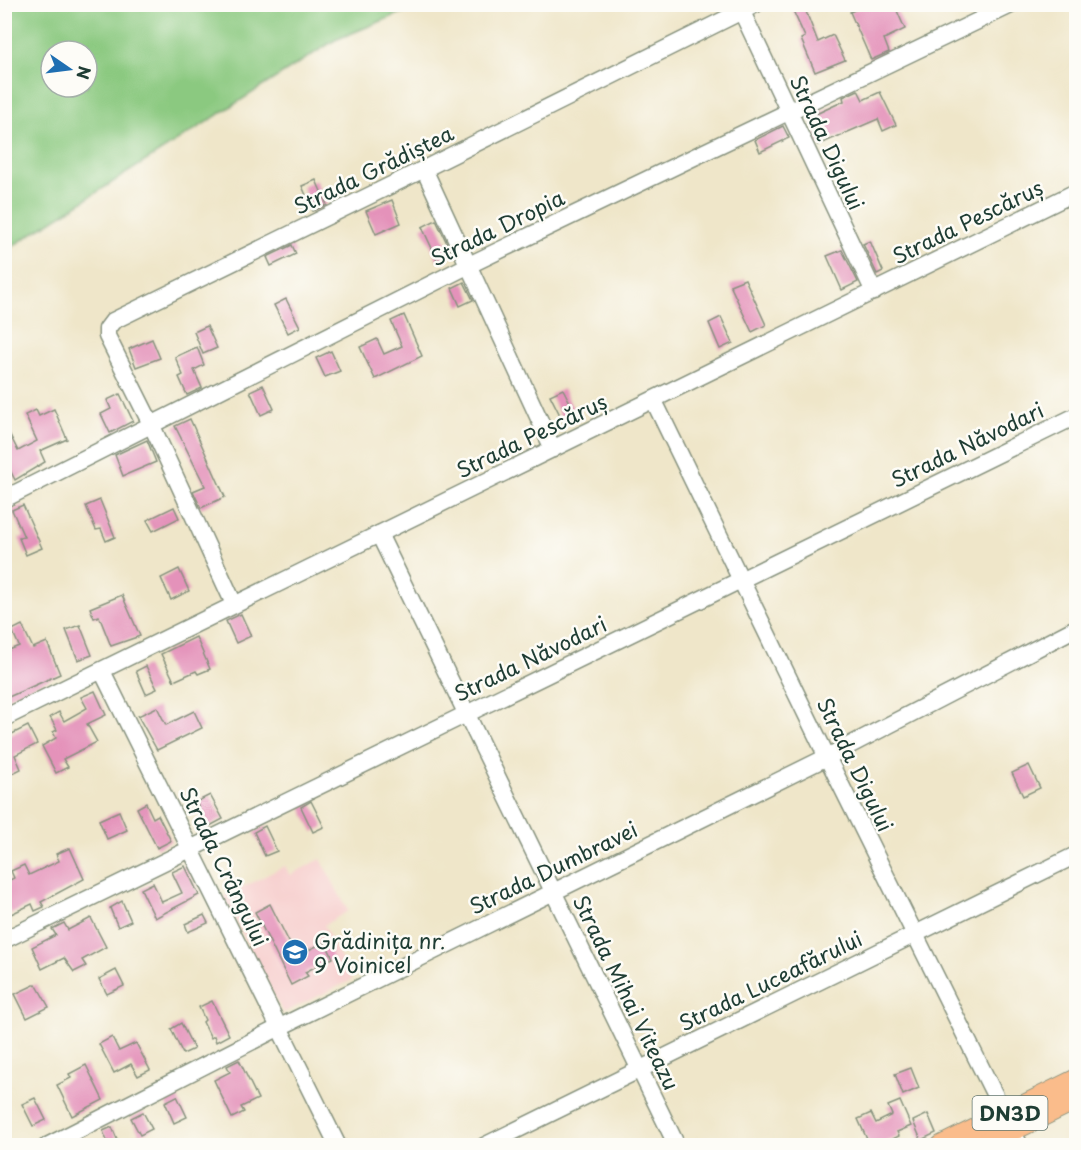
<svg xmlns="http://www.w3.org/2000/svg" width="1081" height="1150" viewBox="0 0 1081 1150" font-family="'Playpen Sans',sans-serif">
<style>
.built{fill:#f7d0cf}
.green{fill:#8bc980;stroke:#55835a;stroke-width:1.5;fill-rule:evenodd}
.building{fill:#e492ba}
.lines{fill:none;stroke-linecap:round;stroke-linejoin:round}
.minor-casing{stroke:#87927e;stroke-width:19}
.major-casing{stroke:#87927e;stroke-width:23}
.minor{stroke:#fff;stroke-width:16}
.major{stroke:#fabc8b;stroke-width:21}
.labels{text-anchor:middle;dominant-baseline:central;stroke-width:5;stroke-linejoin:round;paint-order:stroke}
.shield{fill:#fdfcf7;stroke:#62766e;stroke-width:1.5}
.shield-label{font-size:20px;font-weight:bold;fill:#1f3d34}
.street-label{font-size:21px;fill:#1f3d34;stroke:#fdfcf7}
.poi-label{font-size:21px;fill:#1f3d34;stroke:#fdfcf7;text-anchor:start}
</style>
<rect width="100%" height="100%" fill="#fdfcf7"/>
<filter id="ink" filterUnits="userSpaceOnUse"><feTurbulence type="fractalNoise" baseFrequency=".0167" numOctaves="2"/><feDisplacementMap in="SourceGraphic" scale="12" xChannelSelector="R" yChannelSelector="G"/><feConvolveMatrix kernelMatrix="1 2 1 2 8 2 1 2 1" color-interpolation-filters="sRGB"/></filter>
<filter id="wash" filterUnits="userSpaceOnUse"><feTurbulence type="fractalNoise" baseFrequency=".008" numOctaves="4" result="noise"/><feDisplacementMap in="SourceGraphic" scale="24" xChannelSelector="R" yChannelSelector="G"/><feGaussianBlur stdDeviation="1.35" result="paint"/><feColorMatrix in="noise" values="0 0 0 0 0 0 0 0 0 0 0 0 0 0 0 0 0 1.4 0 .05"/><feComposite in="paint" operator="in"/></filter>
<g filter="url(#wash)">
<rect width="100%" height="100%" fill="#efe6c9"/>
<!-- built -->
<polygon class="built" points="321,859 348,911 324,925 352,980 283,1013 223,897 285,866 290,875"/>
<!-- green -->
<path class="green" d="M 5,4 L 421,4 L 421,5 L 335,40 L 5,251 ZM 51,51 L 87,51 L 87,87 L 51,87 Z"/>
<g id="blocks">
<!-- building -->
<g class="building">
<polygon points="790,4 803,4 818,42 833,35 845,60 815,72 801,39 805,37"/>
<polygon points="868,4 894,4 905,29 884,39 889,52 871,60 850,12"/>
<polygon points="858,90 863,100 880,92 896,125 883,131 878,119 818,145 814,135 823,131 816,114 844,101 843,97"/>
<polygon points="783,126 789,138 760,152 755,140"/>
<polygon points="316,180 327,205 313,211 302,186"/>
<polygon points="392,200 401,223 376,234 366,211"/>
<polygon points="436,220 452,254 438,261 422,227"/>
<polygon points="870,241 883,271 877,274 863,244"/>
<polygon points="292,245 296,254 271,266 267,257"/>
<polygon points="842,250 858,282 842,290 827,256"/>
<polygon points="745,279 766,325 752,332 730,285"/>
<polygon points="464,282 473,300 460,306 452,288"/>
<polygon points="286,299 300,327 288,333 274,305"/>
<polygon points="404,315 422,356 375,379 360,347 377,339 384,354 402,346 391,321"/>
<polygon points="721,317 733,343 720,349 709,323"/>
<polygon points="207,326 217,348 203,354 194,332"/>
<polygon points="152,339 160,358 136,367 129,349"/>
<polygon points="197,347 204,365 194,370 202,388 187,395 179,377 183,375 175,357"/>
<polygon points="331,351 340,371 325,377 316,358"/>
<polygon points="263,385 274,409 261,415 250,391"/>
<polygon points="563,389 578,418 565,425 550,395"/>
<polygon points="120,394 133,421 110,433 101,414 111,409 107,400"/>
<polygon points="54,409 67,439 40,451 45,462 15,480 9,468 4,470 4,423 18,451 37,441 25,415 36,410 39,416"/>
<polygon points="190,419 225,497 201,508 193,491 205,486 175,426"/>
<polygon points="147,440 156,462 123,476 115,455"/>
<polygon points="100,500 115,537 106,541 101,529 96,530 86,506"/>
<polygon points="23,505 42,548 26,555 19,538 24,537 12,510"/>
<polygon points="174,507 179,518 153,531 147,520"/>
<polygon points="179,569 189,591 171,600 161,578"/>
<polygon points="122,595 140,636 111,646 99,616 94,618 90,608"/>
<polygon points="241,614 251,636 236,643 226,621"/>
<polygon points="22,625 33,648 47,642 60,674 4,699 4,652 19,646 12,630"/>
<polygon points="80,625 92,655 78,660 66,630"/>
<polygon points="196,637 210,669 198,674 196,671 174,681 161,654"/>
<polygon points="146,666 157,689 146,694 136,671"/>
<polygon points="95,691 106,715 87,724 97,742 63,759 68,767 56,773 42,746 56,738 53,732 57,730 50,717 59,712 64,721 87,708 81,697"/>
<polygon points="157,707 166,725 194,711 202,728 157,750 138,716"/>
<polygon points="28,726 37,744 15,755 21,769 9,775 4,766 4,733 6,737"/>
<polygon points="1029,765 1040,788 1023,796 1012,773"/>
<polygon points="210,795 223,819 208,827 196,802"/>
<polygon points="311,801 324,827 313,832 301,807"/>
<polygon points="146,803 153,818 158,815 171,841 157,848 137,808"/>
<polygon points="119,811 127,830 107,839 99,820"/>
<polygon points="265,826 277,851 265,856 254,832"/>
<polygon points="70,848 84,879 41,902 44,907 35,911 32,904 11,914 4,901 4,883 14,878 11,871 24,865 29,875 59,861 56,854"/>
<polygon points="185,866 199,895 155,918 141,889 153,883 162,902 182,893 172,872"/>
<polygon points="122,901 131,921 118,927 110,908"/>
<polygon points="270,904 296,956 325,942 333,958 305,972 308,976 291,985 255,912"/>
<polygon points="204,915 208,923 188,932 185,924"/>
<polygon points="91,918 106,947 82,960 86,966 74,972 64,958 42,969 32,947 56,935 52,929 64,923 68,930"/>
<polygon points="116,970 124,986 107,994 99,979"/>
<polygon points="36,984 49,1007 27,1018 15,994"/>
<polygon points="212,1001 229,1035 216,1042 214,1036 211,1038 203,1022 205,1020 199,1007"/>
<polygon points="181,1023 194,1049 183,1054 171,1029"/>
<polygon points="112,1037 119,1051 136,1043 150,1070 138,1076 131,1064 114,1073 99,1044"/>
<polygon points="239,1060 258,1099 241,1107 244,1112 232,1118 214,1080 230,1072 227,1066"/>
<polygon points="86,1065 103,1100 72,1116 57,1085 71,1078 69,1074"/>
<polygon points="911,1068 919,1088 903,1095 895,1074"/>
<polygon points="177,1096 187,1117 174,1123 165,1102"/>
<polygon points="35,1098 46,1120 33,1126 22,1104"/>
<polygon points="900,1101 911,1126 897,1132 899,1136 885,1143 878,1146 870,1146 858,1119 871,1113 876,1123 892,1115 888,1106"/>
<polygon points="143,1112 152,1129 140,1135 131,1118"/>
<polygon points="928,1114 936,1133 921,1140 913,1121"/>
<polygon points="112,1127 120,1146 109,1146 103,1131"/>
</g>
</g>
</g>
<g filter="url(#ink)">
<use href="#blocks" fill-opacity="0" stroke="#87927e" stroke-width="1.5"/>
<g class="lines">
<defs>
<g id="minor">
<polyline points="742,12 874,292"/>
<polyline points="424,169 553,449"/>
<polyline points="654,401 827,757 1020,1146"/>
<polyline points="4,499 469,265 1013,4"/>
<polyline points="379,534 677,1146"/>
<polyline points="234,604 152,426 107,336 107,329 113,321 424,169 756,4"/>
<polyline points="102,671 338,1146"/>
<polyline points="4,718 1076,192"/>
<polyline points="4,940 1076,416"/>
<polyline points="47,1146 280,1027 827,757 1076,628"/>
<polyline points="484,1146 1076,855"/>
</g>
<g id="major">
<polyline points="942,1146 1076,1080"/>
<polyline points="980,1146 1076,1099"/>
</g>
</defs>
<!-- minor casing -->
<use href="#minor" class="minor-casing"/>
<!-- major casing -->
<use href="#major" class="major-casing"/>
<!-- minor -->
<use href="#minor" class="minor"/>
<!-- major -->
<use href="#major" class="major"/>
</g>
</g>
<!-- icons -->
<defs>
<symbol id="school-disc" viewBox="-11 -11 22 22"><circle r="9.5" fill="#1f6fb2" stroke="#fdfcf7"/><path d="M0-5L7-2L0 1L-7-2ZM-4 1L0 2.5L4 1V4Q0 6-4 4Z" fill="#fff"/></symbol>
</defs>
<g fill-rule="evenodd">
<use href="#school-disc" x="280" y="937" width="30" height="30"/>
</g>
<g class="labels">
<!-- shield labels -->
<rect class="shield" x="972.5" y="1096" width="75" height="34" rx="4.5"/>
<g class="shield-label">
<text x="1010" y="1113">DN3D</text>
</g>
<!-- street labels -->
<g class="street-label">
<text transform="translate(828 142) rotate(65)">Strada Digului</text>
<text transform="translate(373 169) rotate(-26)">Strada Grădiștea</text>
<text transform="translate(967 221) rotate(-26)">Strada Pescăruș</text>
<text transform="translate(497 227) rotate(-26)">Strada Dropia</text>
<text transform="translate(531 435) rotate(-26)">Strada Pescăruș</text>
<text transform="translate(967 444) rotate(-26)">Strada Năvodari</text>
<text transform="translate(530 658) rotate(-26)">Strada Năvodari</text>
<text transform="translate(856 764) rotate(64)">Strada Digului</text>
<text transform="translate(225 866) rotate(64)">Strada Crângului</text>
<text transform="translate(553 867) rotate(-26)">Strada Dumbravei</text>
<text transform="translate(770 980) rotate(-26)">Strada Luceafărului</text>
<text transform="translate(627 992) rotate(64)">Strada Mihai Viteazu</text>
</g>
<!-- poi labels -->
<g class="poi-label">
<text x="314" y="940">Grădinița nr.<tspan x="314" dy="24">9 Voinicel</tspan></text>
</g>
</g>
<!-- margin -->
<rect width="1081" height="1150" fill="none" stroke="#fdfcf7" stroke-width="24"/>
<!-- north arrow -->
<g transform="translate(69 69) rotate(104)"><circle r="28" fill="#fdfcf7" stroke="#a4b0a9" stroke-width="1.5"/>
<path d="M0-4.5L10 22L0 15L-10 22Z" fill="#1f6fb2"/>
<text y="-9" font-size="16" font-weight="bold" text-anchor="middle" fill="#1f3d34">N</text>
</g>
</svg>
